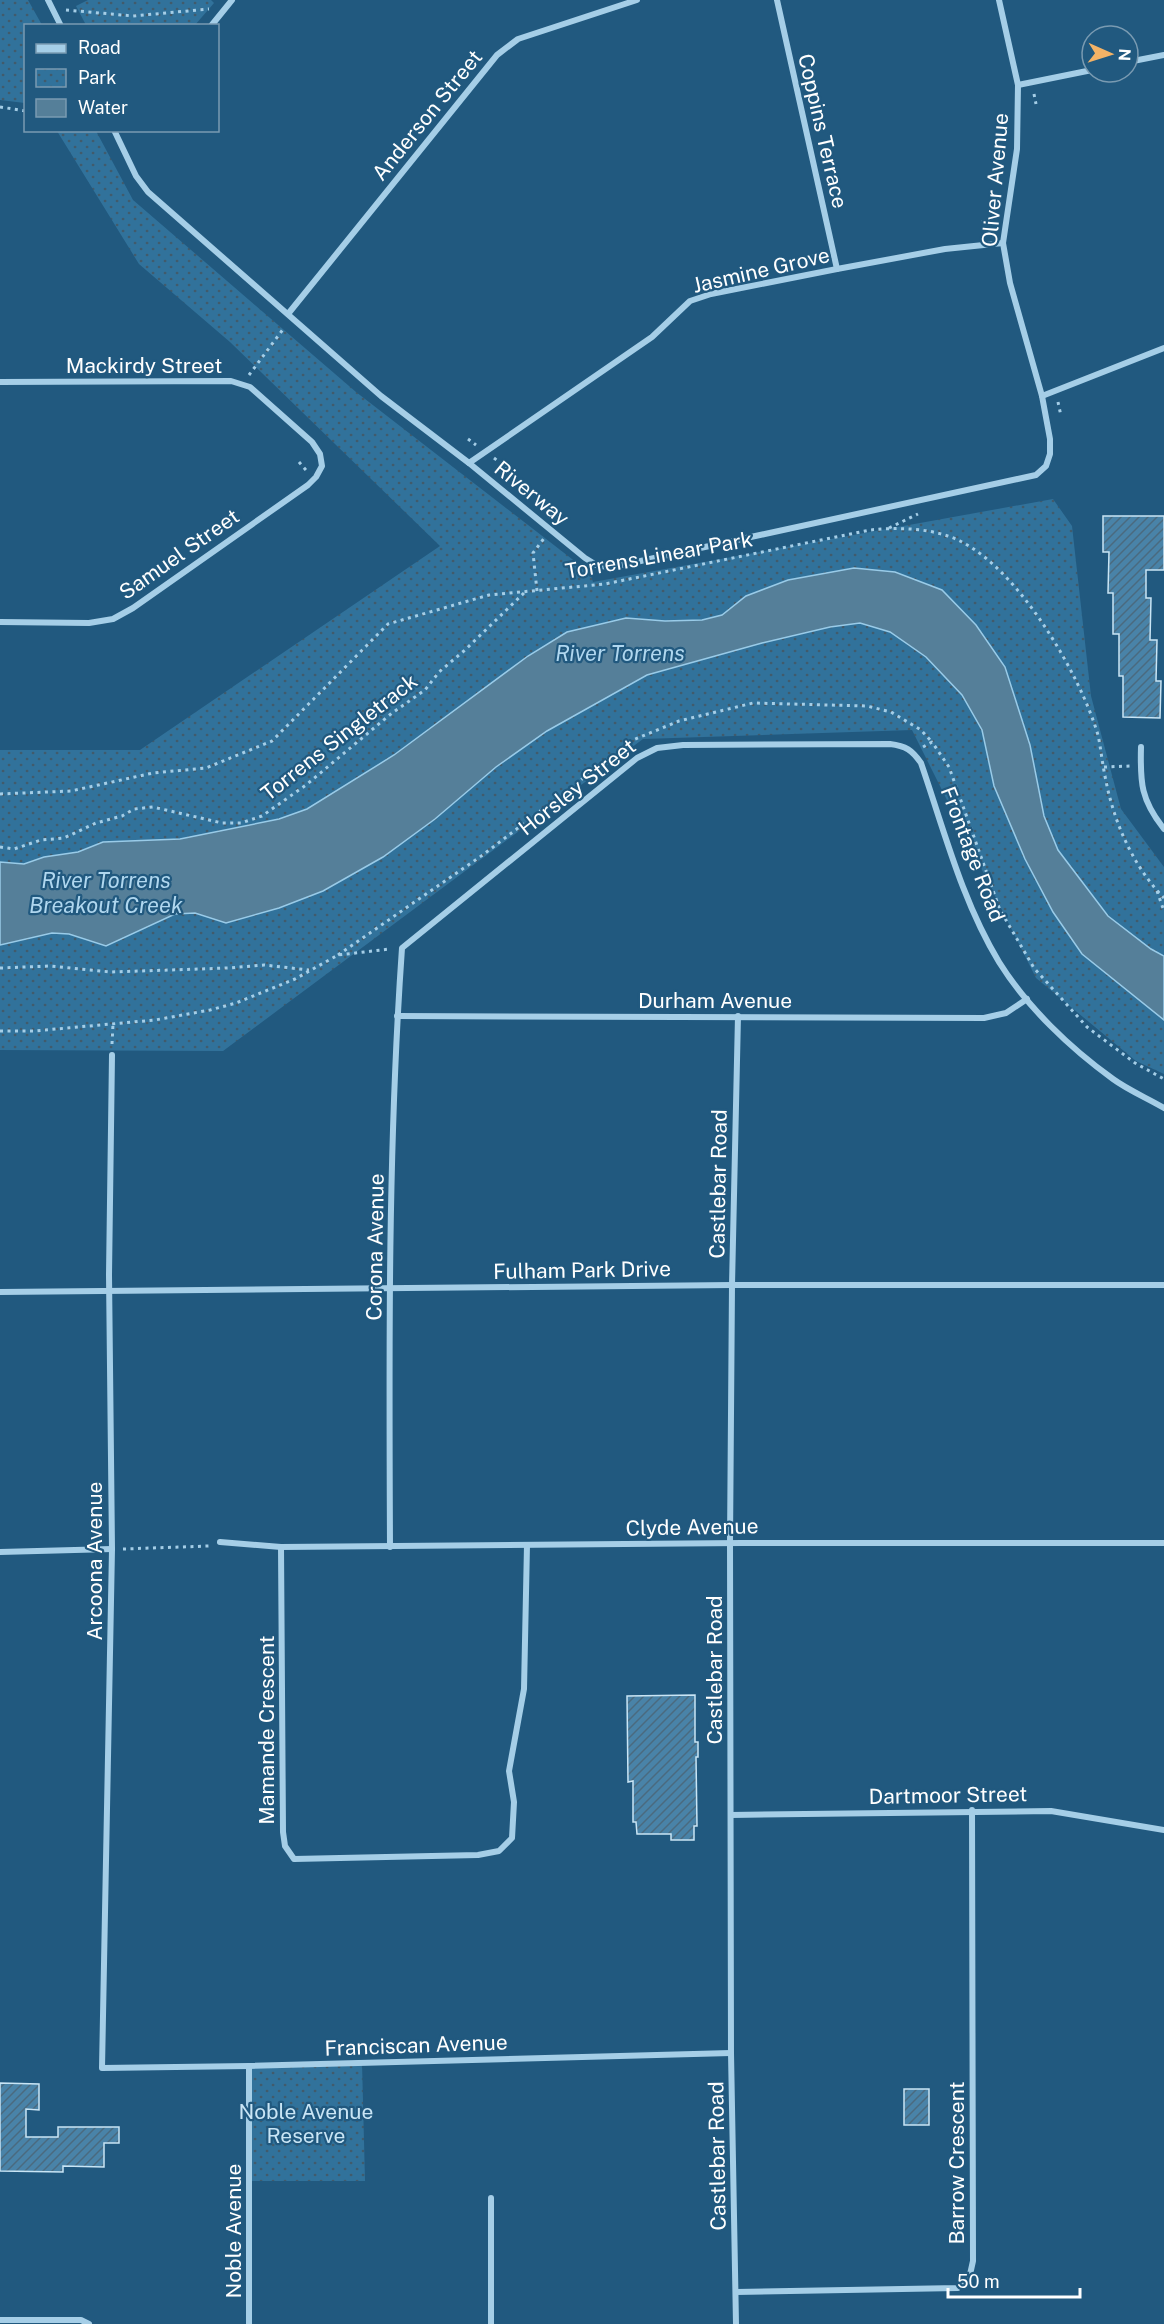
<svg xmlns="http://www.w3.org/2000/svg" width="1164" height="2324" viewBox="0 0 1164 2324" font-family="'Public Sans',sans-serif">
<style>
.park{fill:url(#park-dots)}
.water{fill:#557f99;stroke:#99cbe8;stroke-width:1.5}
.building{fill:url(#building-hatch);stroke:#c9e5f5;stroke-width:1.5}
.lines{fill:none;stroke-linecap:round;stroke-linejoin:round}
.path{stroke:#a5cee7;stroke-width:3;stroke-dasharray:3 4.5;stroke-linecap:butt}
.street{stroke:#a5cee7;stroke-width:6}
.labels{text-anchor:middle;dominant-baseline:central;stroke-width:4.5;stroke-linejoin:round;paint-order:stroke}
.street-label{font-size:21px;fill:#fff;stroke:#21597f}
.park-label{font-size:21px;fill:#c9e5f5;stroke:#21597f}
.water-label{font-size:22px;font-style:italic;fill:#b0d7ef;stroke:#21597f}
</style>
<defs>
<pattern id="park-dots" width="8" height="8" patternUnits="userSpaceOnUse" patternTransform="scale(1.5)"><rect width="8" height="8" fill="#31729b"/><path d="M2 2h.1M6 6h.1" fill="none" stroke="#415b6c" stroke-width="1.8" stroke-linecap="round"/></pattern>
<pattern id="building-hatch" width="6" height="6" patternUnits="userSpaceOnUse" patternTransform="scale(1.5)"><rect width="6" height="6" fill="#4983a8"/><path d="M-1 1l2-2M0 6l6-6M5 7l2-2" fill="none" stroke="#4a6a7f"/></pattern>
</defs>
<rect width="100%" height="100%" fill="#21597f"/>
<!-- park -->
<g class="park">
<polygon points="0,0 28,0 42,25 26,26 25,103 0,100"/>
<polygon points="88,0 211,0 214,3 195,25 86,25 76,6"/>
<polygon points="57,131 96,131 133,200 356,392 590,573 593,582 1053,499 1072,526 1091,696 1121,809 1164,867 1164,1074 1136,1061 1036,978 912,730 643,739 223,1051 0,1050 0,750 140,750 440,546 230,342 139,264"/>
<polygon points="362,2063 365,2181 249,2181 249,2066"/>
</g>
<!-- water -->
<polygon class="water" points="854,568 895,572 942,590 976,625 1005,667 1030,745 1044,816 1058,850 1108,916 1151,949 1164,956 1164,1020 1082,954 1053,912 1025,859 994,786 982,730 962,695 926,657 890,632 860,623 830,627 762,643 647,675 547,731 496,767 435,819 383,857 323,891 279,908 226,923 195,913 175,914 106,946 69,934 52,933 0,945 0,862 24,864 44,857 78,852 103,842 180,839 279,819 307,809 394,755 528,656 567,632 626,618 665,621 702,620 722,615 746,596 788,580"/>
<!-- building -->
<g class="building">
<polygon points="1103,516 1164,516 1164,570 1146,570 1146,598 1151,598 1150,640 1157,640 1156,681 1161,681 1160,718 1123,717 1123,676 1119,676 1119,634 1113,634 1113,593 1108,593 1109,552 1103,552"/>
<polygon points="695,1695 695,1742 698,1742 698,1757 696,1757 697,1826 694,1826 694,1840 671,1840 671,1834 637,1834 636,1822 633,1822 633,1781 628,1782 627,1696"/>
<polygon points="0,2083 39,2084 39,2110 26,2109 26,2137 58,2137 58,2127 119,2127 119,2143 104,2143 104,2167 63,2166 63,2172 0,2171"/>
<rect x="904" y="2089" width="25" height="36"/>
</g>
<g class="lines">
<!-- path -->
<g class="path">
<polyline points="66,10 133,16 209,9"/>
<polyline points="1034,94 1036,104"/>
<polyline points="0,107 26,111"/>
<polyline points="983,220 987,233"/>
<polyline points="813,256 823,254"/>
<polyline points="249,375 284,328"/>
<polyline points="1058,402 1061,416"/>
<polyline points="468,439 476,445"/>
<polyline points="494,458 507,468"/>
<polyline points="299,462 306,470"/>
<polyline points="889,528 918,514"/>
<polyline points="537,591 533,553 545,537"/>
<polyline points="923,747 932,742 949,767 1000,910 1034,968 1087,1027 1135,1063 1164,1079"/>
<polyline points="1104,767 1130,766"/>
<path d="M 0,794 L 71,791 L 153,773 L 206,768 L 272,741 L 388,624 L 489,595 L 605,584 L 870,530 C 899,527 934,528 960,541 C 1019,570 1080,674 1098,735 C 1101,749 1102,762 1105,776 C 1113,820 1132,865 1164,898"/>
<polyline points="0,847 14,849 41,840 64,838 96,823 122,816 134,809 153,807 222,823 241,823 262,816 306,785 392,713 425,690 439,672 465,650 526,591"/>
<polyline points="1157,891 1164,911"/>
<polyline points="338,955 484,854 633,740 679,721 753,703 867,706 891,712 921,730 932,742"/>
<polyline points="0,968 50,966 111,972 228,968 264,965 309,970"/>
<polyline points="0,1031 34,1031 155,1020 210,1010 236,1003 295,979 338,955 390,949"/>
<polyline points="112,1044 113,1024"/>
<polyline points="123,1549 209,1546"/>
</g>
<!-- street -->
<g class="street">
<polyline points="48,0 61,26"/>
<polyline points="777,0 837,269"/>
<polyline points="211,26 232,0"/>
<polyline points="1128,62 1164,55"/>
<polyline points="1018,85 1092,70"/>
<polyline points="114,130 136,176 148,192 381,396 469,463 585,558 598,566 613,567 1036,475 1046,466 1050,454 1050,439 1042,396 1010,283 1003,243 1017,149 1018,85 999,0"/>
<polyline points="288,314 497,55 518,39 637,0"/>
<polyline points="0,382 231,381 250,387 312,442 320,454 322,466 316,477 308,485 133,608 113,619 89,623 0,622"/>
<polyline points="1042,396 1164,348"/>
<polyline points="469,463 652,337 690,301 711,294 837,269 945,249 1003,243"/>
<path d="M 1141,747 C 1140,783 1141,800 1164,829"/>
<polyline points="397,1016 984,1018 1006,1013 1027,999"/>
<polyline points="112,1055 109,1275 112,1549 102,2068 249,2066 731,2053"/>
<polyline points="0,1292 732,1285 1164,1285"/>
<polyline points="220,1542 281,1547 742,1543 1164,1543"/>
<polyline points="281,1547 283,1832 285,1846 294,1859 478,1855 499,1851 512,1838 514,1802 509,1771 524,1689 527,1545"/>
<path d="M 390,1547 C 389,1347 388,1147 402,948 L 637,758 L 657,748 L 683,745 L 890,744 C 906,746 912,750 921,763 C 944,830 962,901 999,962 C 1027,1007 1070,1048 1113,1079 C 1128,1090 1147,1098 1164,1108"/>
<polyline points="0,1552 112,1549"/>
<polyline points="731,1815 1051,1811 1164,1830"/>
<polyline points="249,2066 249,2324"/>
<polyline points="491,2198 491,2324"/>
<polyline points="736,2292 958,2288 969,2279 973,2261 972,1810"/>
<polyline points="0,2320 81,2320 89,2324"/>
<polyline points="736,2324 731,2053 730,1543 732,1285 738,1016"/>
</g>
</g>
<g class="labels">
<!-- street labels -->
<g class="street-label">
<text transform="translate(427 115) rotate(-51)">Anderson Street</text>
<text transform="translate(823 131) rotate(77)">Coppins Terrace</text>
<text transform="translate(995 180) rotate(-85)">Oliver Avenue</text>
<text transform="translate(761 270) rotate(-13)">Jasmine Grove</text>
<text x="144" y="365">Mackirdy Street</text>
<text transform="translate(532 493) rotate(39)">Riverway</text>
<text transform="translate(179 554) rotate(-35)">Samuel Street</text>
<text transform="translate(659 555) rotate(-10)">Torrens Linear Park</text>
<text transform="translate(339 737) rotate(-38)">Torrens Singletrack</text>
<text transform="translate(577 787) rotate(-38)">Horsley Street</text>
<text transform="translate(973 854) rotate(69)">Frontage Road</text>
<text x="715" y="1000">Durham Avenue</text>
<text transform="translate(718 1184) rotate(-89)">Castlebar Road</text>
<text transform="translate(375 1247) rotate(-89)">Corona Avenue</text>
<text transform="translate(582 1270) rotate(-1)">Fulham Park Drive</text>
<text transform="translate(692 1527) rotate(-1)">Clyde Avenue</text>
<text transform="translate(94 1561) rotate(-90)">Arcoona Avenue</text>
<text transform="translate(714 1670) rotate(-90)">Castlebar Road</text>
<text transform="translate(266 1730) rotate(-90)">Mamande Crescent</text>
<text transform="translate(948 1795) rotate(-1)">Dartmoor Street</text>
<text transform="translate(416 2045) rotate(-2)">Franciscan Avenue</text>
<text transform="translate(717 2156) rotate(-91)">Castlebar Road</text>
<text transform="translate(956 2163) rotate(-90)">Barrow Crescent</text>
<text transform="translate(233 2231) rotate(-90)">Noble Avenue</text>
</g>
<!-- park labels -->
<g class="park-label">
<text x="306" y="2111">Noble Avenue<tspan x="306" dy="24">Reserve</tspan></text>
</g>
<!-- water labels -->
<g class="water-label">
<text x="620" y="653">River Torrens</text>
<text x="106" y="880">River Torrens<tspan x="106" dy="25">Breakout Creek</tspan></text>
</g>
</g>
<!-- legend -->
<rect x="24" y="24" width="195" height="108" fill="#21597f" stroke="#7a9bb2" stroke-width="1.5"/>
<rect x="36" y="44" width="30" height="9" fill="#a5cee7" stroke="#7a9bb2" stroke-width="1.5"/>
<text x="78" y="54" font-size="18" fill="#ffffff">Road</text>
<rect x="36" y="69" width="30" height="18" fill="url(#park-dots)" stroke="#7a9bb2" stroke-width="1.5"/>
<text x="78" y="84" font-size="18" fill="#ffffff">Park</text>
<rect x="36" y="99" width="30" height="18" fill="#557f99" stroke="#7a9bb2" stroke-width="1.5"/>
<text x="78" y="114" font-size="18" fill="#ffffff">Water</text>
<!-- north arrow -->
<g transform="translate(1110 54) rotate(93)"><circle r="28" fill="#21597f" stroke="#7a9bb2" stroke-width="1.5"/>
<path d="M0-4.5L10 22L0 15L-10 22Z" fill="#f4b366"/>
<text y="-9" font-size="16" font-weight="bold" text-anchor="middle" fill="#ffffff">N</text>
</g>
<!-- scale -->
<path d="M948 2288v9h132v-9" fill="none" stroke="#ffffff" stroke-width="3"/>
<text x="957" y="2288" font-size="18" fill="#ffffff" stroke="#21597f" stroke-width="4.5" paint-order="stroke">50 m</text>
</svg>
